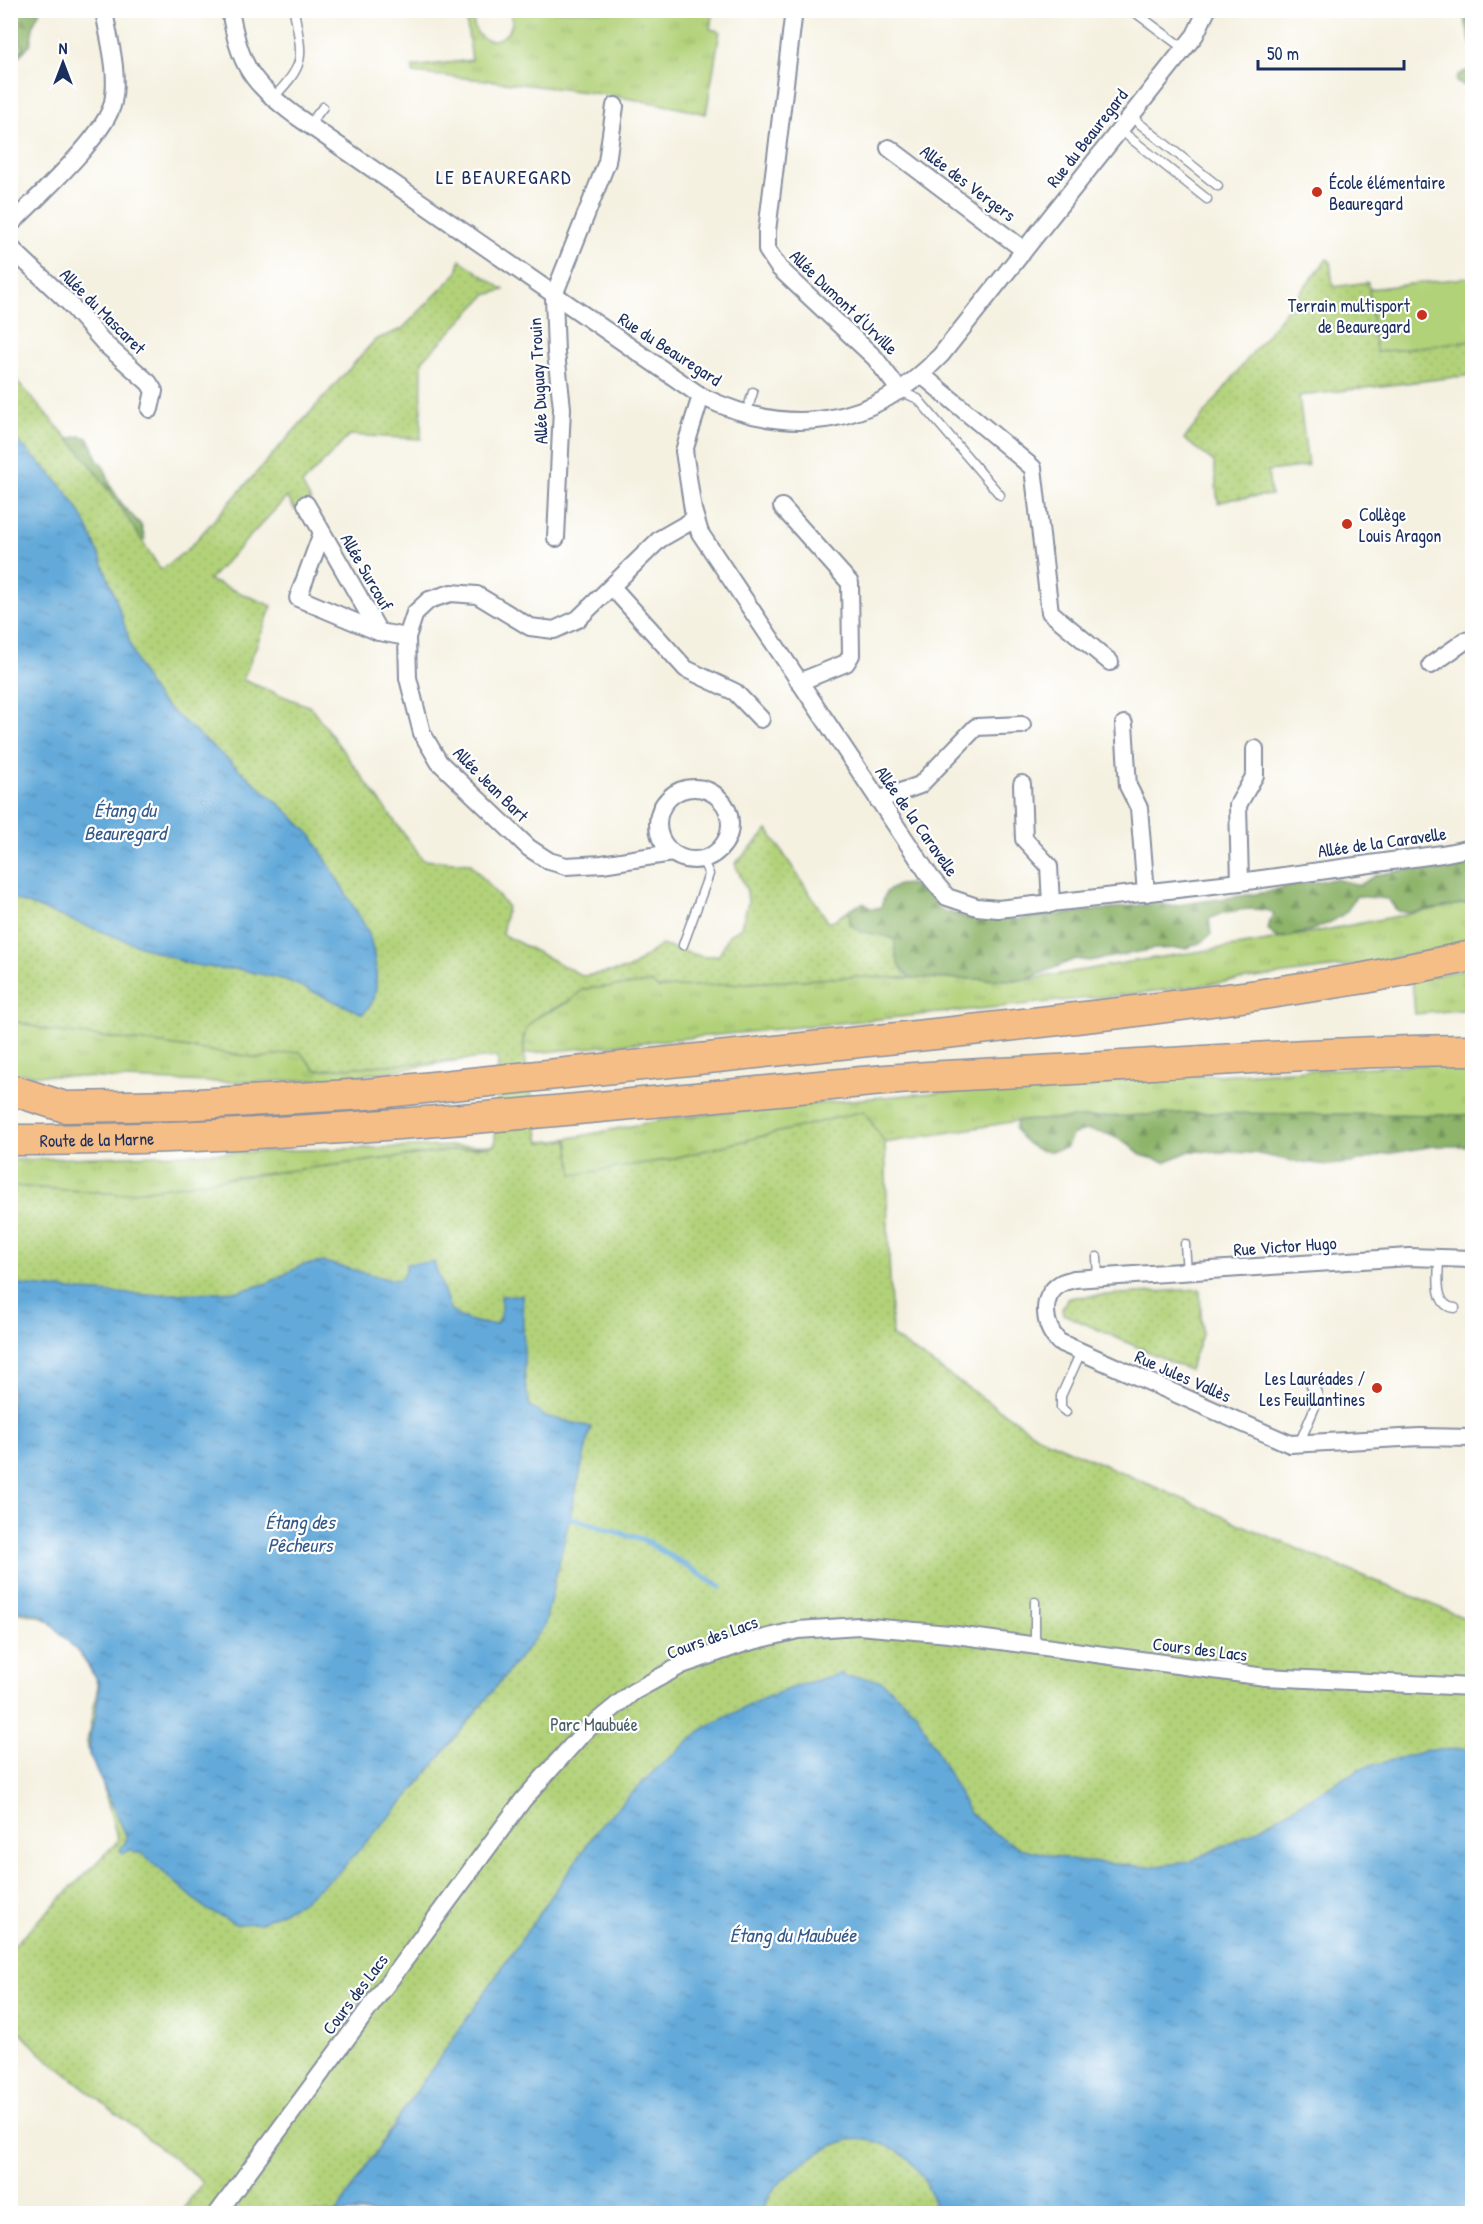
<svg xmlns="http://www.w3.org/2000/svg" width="1483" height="2224" viewBox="0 0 1483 2224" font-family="'Patrick Hand',sans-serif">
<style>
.grass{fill:url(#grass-tufts);stroke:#66806c;stroke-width:1.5}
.forest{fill:url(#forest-firs);stroke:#547264;stroke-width:1.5}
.park{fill:url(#park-dots);stroke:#66806c;stroke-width:1.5}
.pitch{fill:#b2d279;stroke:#66806c;stroke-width:1.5}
.water{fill:url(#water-ripples);stroke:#406c9c;stroke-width:1.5}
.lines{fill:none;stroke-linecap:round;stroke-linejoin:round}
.stream{stroke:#64aada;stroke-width:6}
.lane-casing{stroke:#8890a0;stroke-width:11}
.street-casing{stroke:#8890a0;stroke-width:20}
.highway-casing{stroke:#8890a0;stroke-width:33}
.lane{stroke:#fff;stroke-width:8}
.street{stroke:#fff;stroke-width:16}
.highway{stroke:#f6be87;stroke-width:30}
.poi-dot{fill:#c8321e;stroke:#fff;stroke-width:2}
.labels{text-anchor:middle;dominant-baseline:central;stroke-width:4.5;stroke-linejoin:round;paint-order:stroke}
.street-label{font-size:18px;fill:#1b2f5e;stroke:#fff}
.poi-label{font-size:18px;fill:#1b2f5e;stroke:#fff;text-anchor:start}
.park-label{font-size:18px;fill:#486066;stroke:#fff}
.neighbourhood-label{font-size:20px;letter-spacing:1.5px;fill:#1b2f5e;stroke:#fff}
.water-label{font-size:20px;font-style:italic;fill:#355a89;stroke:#fff}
</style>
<defs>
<pattern id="grass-tufts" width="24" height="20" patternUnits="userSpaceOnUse" patternTransform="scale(1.5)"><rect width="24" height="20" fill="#b2d279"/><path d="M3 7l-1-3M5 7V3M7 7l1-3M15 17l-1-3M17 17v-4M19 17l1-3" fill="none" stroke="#98b56b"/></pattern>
<pattern id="forest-firs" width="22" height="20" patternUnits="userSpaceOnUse" patternTransform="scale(1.5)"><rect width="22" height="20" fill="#8db469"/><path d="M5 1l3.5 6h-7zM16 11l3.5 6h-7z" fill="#72935a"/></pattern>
<pattern id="park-dots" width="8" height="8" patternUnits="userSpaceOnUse" patternTransform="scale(1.5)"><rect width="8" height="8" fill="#b2d279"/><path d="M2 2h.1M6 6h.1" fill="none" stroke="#98b56b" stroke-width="1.8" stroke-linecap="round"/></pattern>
<pattern id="water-ripples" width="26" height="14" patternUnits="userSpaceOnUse" patternTransform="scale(1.5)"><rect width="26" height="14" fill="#64aada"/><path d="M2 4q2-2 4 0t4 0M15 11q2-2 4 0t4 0" fill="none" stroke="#528bb4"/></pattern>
</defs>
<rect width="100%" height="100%" fill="#fff"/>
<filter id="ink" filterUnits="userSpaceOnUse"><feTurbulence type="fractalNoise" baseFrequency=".0167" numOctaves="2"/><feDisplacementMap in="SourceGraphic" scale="12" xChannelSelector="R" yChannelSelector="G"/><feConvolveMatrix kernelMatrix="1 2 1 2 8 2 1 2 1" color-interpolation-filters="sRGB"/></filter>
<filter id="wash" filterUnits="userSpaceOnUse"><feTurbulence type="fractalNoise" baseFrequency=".008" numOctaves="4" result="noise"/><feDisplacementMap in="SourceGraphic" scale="24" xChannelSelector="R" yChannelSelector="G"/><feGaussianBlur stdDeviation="1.35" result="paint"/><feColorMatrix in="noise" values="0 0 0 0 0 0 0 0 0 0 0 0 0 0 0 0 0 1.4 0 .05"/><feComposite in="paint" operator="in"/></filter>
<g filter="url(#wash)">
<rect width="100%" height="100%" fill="#f5f1e1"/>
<!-- grass -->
<g class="grass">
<path d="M 510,11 L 713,11 L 710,29 L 720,31 L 706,114 C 610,91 511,83 413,73 L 413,67 L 472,60 L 465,11 L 473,11 C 474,17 473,24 475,29 C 487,53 521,34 510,11 Z"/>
<path d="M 1472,902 L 1472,944 L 1360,964 L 1142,993 L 524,1054 C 520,1011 545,1019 571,1000 C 577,996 579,990 586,989 C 607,984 631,985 652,983 L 658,988 L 850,977 L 1026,980 L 1135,961 L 1262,942 Z"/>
<polygon points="1472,967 1472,1009 1415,1014 1412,981"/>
<path d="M 10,1020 L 52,1031 L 155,1043 L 260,1058 L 299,1051 L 316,1070 L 469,1059 C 424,1065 379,1075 334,1078 C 227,1087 118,1078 11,1074 Z"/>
<polygon points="1472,1062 1472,1115 1186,1113 1017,1121 885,1143 864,1111 671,1159 572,1176 568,1140 560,1140 672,1118 872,1098 1038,1084"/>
<polygon points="495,1145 223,1179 121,1194 11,1186 10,1160 333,1149"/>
</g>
<!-- forest -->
<g class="forest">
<polygon points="18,11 40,11 34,23 30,45 11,64 10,13"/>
<polygon points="1463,11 1472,11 1472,47"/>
<polygon points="1466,71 1472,73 1472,88 1457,83 1456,80 1459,74"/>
<polygon points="80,436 88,438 93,446 97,460 102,464 106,472 111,487 124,507 141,525 145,539 139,544 64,440"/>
<path d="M 1472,857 L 1472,902 L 1411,913 L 1397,911 L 1388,899 L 1356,896 C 1352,901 1350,908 1346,912 C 1333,924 1292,939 1275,937 L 1268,929 L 1270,921 L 1274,915 L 1272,912 C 1255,906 1226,910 1209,919 L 1211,934 L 1202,942 L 1186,948 L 1155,949 L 1089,961 L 1075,959 L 1026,980 L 912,978 C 896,969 896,956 894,939 C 877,932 867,937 850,925 L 849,909 L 864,903 L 872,909 L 881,907 L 886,892 L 898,885 L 911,884 L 931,898 L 941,910 L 964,917 L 993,920 L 1020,919 L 1159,903 L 1171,906 L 1268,892 L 1289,886 L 1335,879 L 1360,885 L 1377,875 Z"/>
<path d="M 1186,1113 L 1472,1115 L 1472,1146 L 1434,1146 L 1381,1155 L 1351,1163 L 1328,1165 L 1292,1161 L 1254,1153 L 1190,1151 L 1165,1162 L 1141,1155 L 1129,1144 L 1108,1134 L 1086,1130 L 1072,1135 L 1067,1147 C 1042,1156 1029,1150 1015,1129 L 1017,1121 Z"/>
</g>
<!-- park -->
<g class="park">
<polygon points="11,22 24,48 11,55 10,55"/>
<polygon points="1327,259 1330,261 1333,287 1368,282 1377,352 1472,341 1472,375 1299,396 1308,466 1268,471 1271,495 1232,499 1218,503 1214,462 1184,439"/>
<path d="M 460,260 L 504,290 L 486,295 L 422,361 L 421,439 L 350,435 L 302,484 L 311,501 L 295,510 L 287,497 L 209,580 L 272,606 L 243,680 L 311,707 L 423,860 L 470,863 L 507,906 L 502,934 L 583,976 L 629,969 L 661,945 L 704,957 L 719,955 L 729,935 L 741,927 L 748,903 L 747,891 L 735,864 L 768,830 L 829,923 L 849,911 L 850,925 C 867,937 877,932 894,939 C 896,956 896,969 912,978 L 850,977 L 658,988 L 652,983 L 583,989 L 571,1000 L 538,1016 L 528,1026 L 523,1038 L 524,1054 L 540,1142 L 568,1140 L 573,1175 L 671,1159 L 864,1111 L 885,1143 L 892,1336 L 1038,1436 L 1300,1550 L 1472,1621 L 1472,2213 L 180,2213 L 203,2182 L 40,2053 L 11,2022 L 11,1948 L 118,1841 L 101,1778 L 89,1754 L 87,1742 L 98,1686 C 95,1671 60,1627 47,1620 C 37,1615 22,1614 11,1611 L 11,1186 L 121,1194 L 223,1179 L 495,1145 L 498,1057 L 316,1070 L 299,1051 L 260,1058 L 155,1043 L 52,1031 L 11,1020 L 10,373 L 87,460 L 118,504 L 161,570 L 189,548 L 375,340 L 402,329 L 457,273 Z"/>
<polygon points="1200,1289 1202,1335 1189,1370 1063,1314 1062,1309 1067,1299 1074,1297"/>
</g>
<!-- pitch -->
<polygon class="pitch" points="1472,277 1472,341 1376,352 1369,289"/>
<!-- water -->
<g class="water">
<path d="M 11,435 C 36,460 67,485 83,518 C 97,547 112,587 122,617 C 133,652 136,669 159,700 L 286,810 L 312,836 L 368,931 C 374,950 381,984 372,1003 C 370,1007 365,1011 363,1014 L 286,980 L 238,969 L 222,969 L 189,964 L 11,898 Z"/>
<path d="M 324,1262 L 391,1280 L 401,1279 L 406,1269 L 406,1264 L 434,1262 L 450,1309 C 459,1320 483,1325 496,1324 L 501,1316 L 501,1296 L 522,1295 L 525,1383 L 530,1406 L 545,1416 L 591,1427 L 544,1627 L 412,1792 L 341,1870 L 303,1901 L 260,1923 L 236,1924 L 206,1909 L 141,1853 L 135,1853 L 131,1849 L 123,1854 L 120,1850 L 126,1841 L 126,1835 L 89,1754 L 90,1733 L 96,1714 L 99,1683 L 82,1656 L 44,1616 L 11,1608 L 11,1284 L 82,1291 L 150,1295 L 239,1291 L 268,1283 L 302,1265 Z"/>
<path d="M 843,1673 L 844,1677 L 859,1677 L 881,1681 L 916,1712 L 969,1812 L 992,1832 L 1019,1848 L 1076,1861 L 1148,1867 L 1189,1862 L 1250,1833 L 1359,1769 L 1429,1750 L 1472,1749 L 1472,2213 L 936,2213 C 934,2196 926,2182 916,2168 C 900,2147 868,2134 842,2142 C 817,2151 792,2170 774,2189 C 769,2196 765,2206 761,2213 L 336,2213 L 400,2115 L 602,1823 L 656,1769 L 706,1727 L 762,1699 L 799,1685 Z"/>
</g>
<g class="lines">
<!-- stream -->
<polyline class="stream" points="571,1518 644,1540 721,1587"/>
</g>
</g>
<g filter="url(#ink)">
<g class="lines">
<defs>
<g id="lane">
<polyline points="1132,10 1183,48"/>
<path d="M 273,98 C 308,62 302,57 294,10"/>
<polyline points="1130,116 1218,186"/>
<polyline points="309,125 323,107"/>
<polyline points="1119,129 1207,199"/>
<polyline points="900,391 918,399 1000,495"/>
<polyline points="746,414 753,392"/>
<polyline points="683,945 709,874 702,859"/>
<polyline points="1185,1244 1187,1272"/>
<polyline points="1097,1257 1098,1278"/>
<path d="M 1439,1258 C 1439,1273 1433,1307 1455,1308"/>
<polyline points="1066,1412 1061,1408 1061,1396 1081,1352"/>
<polyline points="1299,1444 1317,1402 1317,1393 1315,1389 1311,1386"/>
<polyline points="1035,1602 1035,1646"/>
</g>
<g id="street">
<path d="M 230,10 C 240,67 251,82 296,116 L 701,396 C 789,439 873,427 941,355 L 1195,35 L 1207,10"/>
<polyline points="794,10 767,231 767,250 779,268 875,358 900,391"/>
<polyline points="889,148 1024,250"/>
<path d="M 10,225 C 36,198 106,136 113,102 C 119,72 109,40 104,11"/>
<polyline points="10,247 69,303 105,344 149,383 154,391 150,409"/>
<polyline points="922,375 1033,468 1050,612 1110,662"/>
<polyline points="701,396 684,451 693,510 700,533 931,878 947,897 977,907 998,909 1240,882 1442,854 1472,848"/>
<polyline points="306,504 379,632 407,637"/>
<polyline points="782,507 850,583 851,655 846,663 799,682"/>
<polyline points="322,533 298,598 379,632"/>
<polyline points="556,538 562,408 556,353 554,295 607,162 615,106"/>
<polyline points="612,587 686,669 735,692 761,719"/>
<polyline points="1431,665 1465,641 1472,640"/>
<polyline points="1124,724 1128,786 1139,808 1146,893"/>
<polyline points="1022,784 1024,839 1049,866 1051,904"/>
<circle cx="694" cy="824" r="36"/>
<polyline points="878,800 920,785 976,727 1022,725"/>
<polyline points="672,853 602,864 566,866 549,861 529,848 439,762 422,733 408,678 407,637 415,613 429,600 451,593 477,595 530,627 554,630 578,619 660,539 695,519"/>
<polyline points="1240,882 1238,805 1255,775 1255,749"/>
<path d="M 1472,1259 L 1409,1257 L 1074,1279 C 1070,1281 1064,1281 1060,1284 C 1039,1297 1044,1327 1059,1342 L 1290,1444 L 1420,1437 L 1472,1438"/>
<polyline points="217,2214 523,1800 584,1732 633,1692 682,1665 745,1643 798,1630 859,1626 949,1634 1265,1677 1472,1687"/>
</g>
<g id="highway">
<polyline points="10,1091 18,1092 65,1107 181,1105 367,1094 954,1032 1120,1013 1257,995 1365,978 1472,956"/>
<path id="s1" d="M 10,1140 C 296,1140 579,1109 862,1082 C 938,1075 1014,1073 1090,1068 C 1217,1060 1345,1051 1472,1050"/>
</g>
</defs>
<!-- lane casing -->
<use href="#lane" class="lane-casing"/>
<!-- street casing -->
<use href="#street" class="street-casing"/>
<!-- highway casing -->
<use href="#highway" class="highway-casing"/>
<!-- lane -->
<use href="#lane" class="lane"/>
<!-- street -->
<use href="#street" class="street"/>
<!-- highway -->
<use href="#highway" class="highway"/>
</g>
</g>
<!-- markers -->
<g class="poi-dot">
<circle cx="1317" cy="192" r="6"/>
<circle cx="1422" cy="315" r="6"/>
<circle cx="1347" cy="524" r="6"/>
<circle cx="1377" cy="1388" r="6"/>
</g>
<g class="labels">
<!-- street labels -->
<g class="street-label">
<text transform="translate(1087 138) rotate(-52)">Rue du Beauregard</text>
<text transform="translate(968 183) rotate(37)">Allée des Vergers</text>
<text transform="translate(844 302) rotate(44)">Allée Dumont d'Urville</text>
<text transform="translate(103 311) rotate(45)">Allée du Mascaret</text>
<text transform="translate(670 349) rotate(33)">Rue du Beauregard</text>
<text transform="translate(538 381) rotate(-93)">Allée Duguay Trouin</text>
<text transform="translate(367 572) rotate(60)">Allée Surcouf</text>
<text transform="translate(491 784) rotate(45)">Allée Jean Bart</text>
<text transform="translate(917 821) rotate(55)">Allée de la Caravelle</text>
<text transform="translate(1382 842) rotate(-8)">Allée de la Caravelle</text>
<text stroke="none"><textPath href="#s1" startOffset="87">Route de la Marne</textPath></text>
<text transform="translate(1285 1246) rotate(-4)">Rue Victor Hugo</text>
<text transform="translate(1183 1376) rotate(24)">Rue Jules Vallès</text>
<text transform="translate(712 1637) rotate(-20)">Cours des Lacs</text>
<text transform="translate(1200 1649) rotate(7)">Cours des Lacs</text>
<text transform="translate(355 1994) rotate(-53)">Cours des Lacs</text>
</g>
<!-- poi labels -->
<g class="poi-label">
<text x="1329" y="182">École élémentaire<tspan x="1329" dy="21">Beauregard</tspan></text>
<text x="1410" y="305" text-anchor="end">Terrain multisport<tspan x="1410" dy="21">de Beauregard</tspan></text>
<text x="1359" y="514">Collège<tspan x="1359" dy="21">Louis Aragon</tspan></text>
<text x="1365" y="1378" text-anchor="end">Les Lauréades /<tspan x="1365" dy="21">Les Feuillantines</tspan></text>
</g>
<!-- park labels -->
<g class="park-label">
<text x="594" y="1724">Parc Maubuée</text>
</g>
<!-- neighbourhood labels -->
<g class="neighbourhood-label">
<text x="504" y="176">LE BEAUREGARD</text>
</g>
<!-- water labels -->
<g class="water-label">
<text x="125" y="809">Étang du<tspan x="125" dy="23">Beauregard</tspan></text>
<text x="300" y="1521">Étang des<tspan x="300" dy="23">Pêcheurs</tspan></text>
<text x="793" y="1934">Étang du Maubuée</text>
</g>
</g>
<!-- margin -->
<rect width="1483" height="2224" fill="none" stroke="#fff" stroke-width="36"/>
<!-- north arrow -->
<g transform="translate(63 63)" stroke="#ffffff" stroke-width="4.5" paint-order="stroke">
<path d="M0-4.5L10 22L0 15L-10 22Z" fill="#1b2f5e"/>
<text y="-9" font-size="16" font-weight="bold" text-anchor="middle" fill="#1b2f5e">N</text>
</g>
<!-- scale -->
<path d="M1258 60v9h146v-9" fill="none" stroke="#1b2f5e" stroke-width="3"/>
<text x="1267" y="60" font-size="18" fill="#1b2f5e" stroke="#ffffff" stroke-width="4.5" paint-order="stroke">50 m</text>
</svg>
